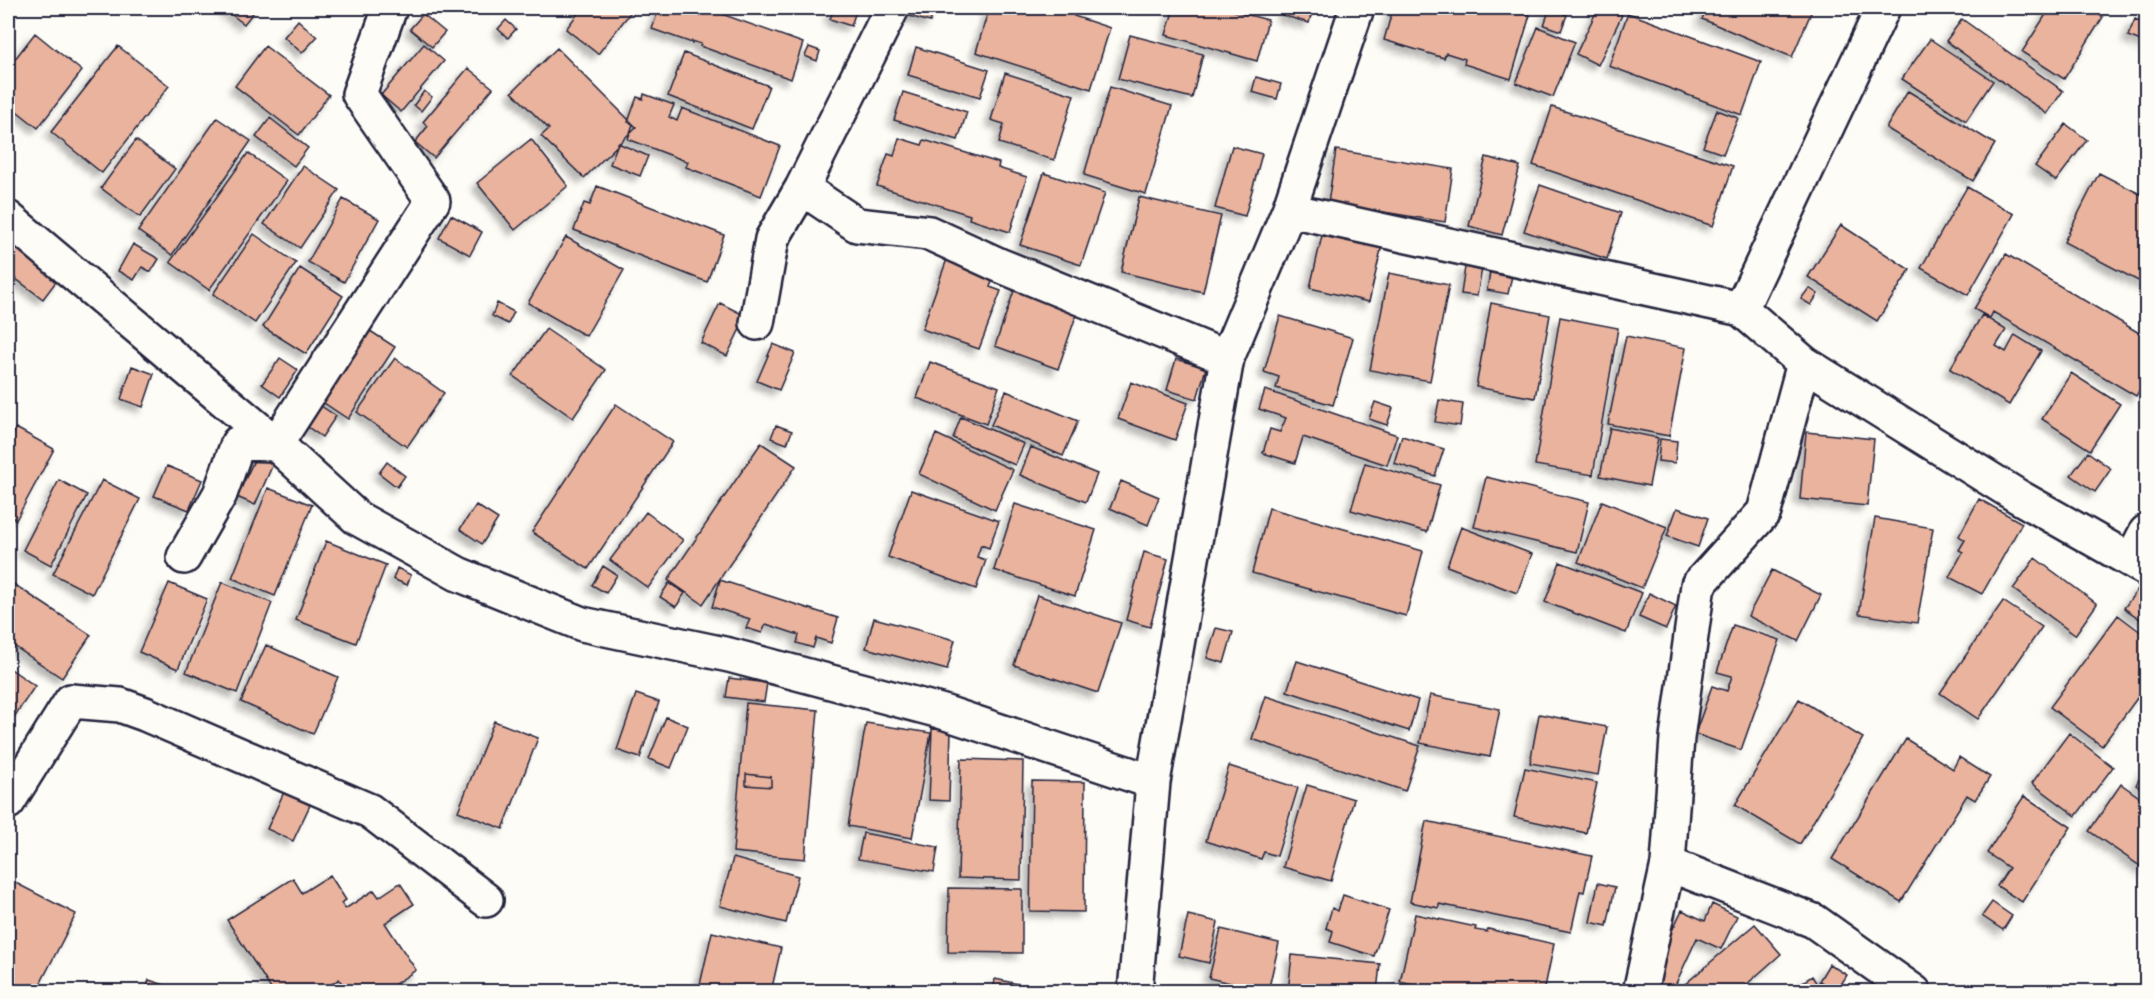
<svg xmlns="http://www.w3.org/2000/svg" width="2154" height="999" font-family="'Indie Flower',sans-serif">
	<defs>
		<filter id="shadow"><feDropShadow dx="-5.5" dy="5.5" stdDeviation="3" flood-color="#0004"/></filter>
	</defs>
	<rect width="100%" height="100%" fill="#fdfcf7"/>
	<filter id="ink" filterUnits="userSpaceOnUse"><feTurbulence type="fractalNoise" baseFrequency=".0167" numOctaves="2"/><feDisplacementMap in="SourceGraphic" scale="12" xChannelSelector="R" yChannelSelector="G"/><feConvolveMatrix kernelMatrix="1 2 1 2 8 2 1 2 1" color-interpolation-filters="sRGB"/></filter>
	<g filter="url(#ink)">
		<path fill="#e9b39d" stroke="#22223b" stroke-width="1.5" fill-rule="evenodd" filter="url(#shadow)" d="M223,8h34l-13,16z
			M582,8h52l-36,46 -32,-25z
			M659,8h46l98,35 -12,36 -91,-33 1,-2 -9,-3v2l-40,-14z
			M834,8h23l-6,18 -21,-7z
			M904,8h31l-5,14 -28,-8z
			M989,8h87l-2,8 36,12 -19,61 -115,-37z
			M1174,8h49l45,12 -11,41 -91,-26z
			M1284,8h29l-4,15 -27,-8z
			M1393,8h110l27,7 -19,64 -47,-15 1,-5 -19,-6 -2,5 -60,-18z
			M1550,8l17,7 -6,16 -17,-6z
			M1598,8h10l14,7 -24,50 -22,-11z
			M1707,8h106l-21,49 -90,-38z
			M2050,8h38l15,9 -39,62 -42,-27z
			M1628,13l133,49 -19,53 -133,-49z
			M423,14l22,18 -13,15 -22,-18z
			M1962,19l101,72 -16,23 -101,-73z
			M2135,19l11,5v19l-18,-7z
			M298,20l19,17 -15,16 -18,-16z
			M506,20l10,9 -8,9 -10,-9z
			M1538,27l37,15 -22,55 -37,-14z
			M35,33l47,38 -44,57 -30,-24v-36z
			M1130,35l73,19 -11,44 -74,-19z
			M1930,39l63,42 -27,40 -64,-42z
			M424,44l20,17 -43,51 -20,-17z
			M118,46l51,40 -67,87 -51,-41z
			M265,46l64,49 -30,40 -64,-49z
			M809,47l11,4 -3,10 -12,-5z
			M916,47l73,23 -9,27 -72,-22z
			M557,48l79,79 -52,51 -43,-42 8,-7 -37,-37z
			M684,53l85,33 -17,43 -84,-33z
			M468,68l25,20 -59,70 -19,-16 13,-16 -5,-4z
			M1005,73l69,22 -20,65 -55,-17 5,-19 -13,-4z
			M1256,77l25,7 -4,15 -25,-7z
			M1110,87l62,19 -26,88 -62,-19z
			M424,91l8,6 -11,14 -7,-6z
			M1908,91l87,53 -22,37 -87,-53z
			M903,92l64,20 -9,28 -64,-20z
			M644,94l30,11 -5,12 8,4 5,-13 98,38 -19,50 -75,-29 2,-5 -60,-23 5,-15 -5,-2 9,-25 6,2z
			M1552,107l181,59 -20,60 -180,-61z
			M1717,110l21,8 -15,36 -20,-7z
			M217,118l34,23 -79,114 -34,-24z
			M270,118l38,30 -14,18 -38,-29z
			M2066,124l21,16 -31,41 -21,-15z
			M899,138l23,7 2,-5 75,23 -1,5 29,9 -17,55 -41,-13 1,-4 -93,-29 11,-32 6,2z
			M531,139l37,47 -53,44 -38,-47z
			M136,140l39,29 -35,48 -39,-29z
			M618,143l30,13 -8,20 -30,-12z
			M1232,146l30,8 -17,62 -30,-8z
			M1336,150l117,19 -8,53 -117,-19z
			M248,153l39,28 -78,109 -39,-28z
			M1486,157l34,9 -18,69 -33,-9z
			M303,166l36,24 -39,58 -36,-24z
			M1044,173l61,20 -24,72 -61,-20z
			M2099,173l47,24v88l-82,-43z
			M1540,185l81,28 -14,46 -83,-28z
			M597,186l127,49 -17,47 -133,-52 10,-27 6,2z
			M1967,187l47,27 -46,81 -47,-27z
			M1139,197l82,19 -18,76 -82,-20z
			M343,199l36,20 -35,63 -36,-20z
			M451,215l31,17 -12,23 -31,-17z
			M1841,225l69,45 -33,51 -69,-44z
			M1323,231l59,14 -13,57 -59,-14z
			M254,234l42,29 -41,60 -42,-29z
			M566,237l58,33 -38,66 -58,-33z
			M8,238l53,37 -18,24 -35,-26z
			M133,244l26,15 -8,13 -9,-5 -8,13 -16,-9z
			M2006,254l140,83v41l-10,18 -143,-84 -3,6 -16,-9z
			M947,259l47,17 -4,11 11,4 -22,58 -57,-20z
			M1491,266l22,5 -5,23 -21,-4z
			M1465,267l17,2 -5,27 -16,-2z
			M300,268l43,28 -37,58 -43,-27z
			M1389,273l60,12 -19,96 -60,-11z
			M1018,279l63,22 -23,68 -63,-23z
			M1809,288l9,6 -7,11 -10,-6z
			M497,303l17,9 -6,12 -16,-8z
			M720,303l26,13 -19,40 -26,-13z
			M1491,303l59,12 -15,83 -59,-11z
			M1982,315l24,15 -10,16 10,6 9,-17 26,16 -32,54 -59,-36z
			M1280,316l73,22 -20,67 -57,-17 3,-11 -15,-5z
			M1560,317l58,11 -25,147 -58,-10z
			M364,327l31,20 -47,72 -30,-20z
			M546,329l60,41 -33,48 -60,-42z
			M1626,336l60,12 -17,88 -61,-12z
			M773,344l22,9 -16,37 -22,-9z
			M280,358l18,12 -18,27 -18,-13z
			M395,358l49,35 -37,54 -50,-35z
			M1176,359l30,9 -9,31 -30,-9z
			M930,362l69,25 -13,37 -69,-26z
			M132,366l22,8 -11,33 -22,-8z
			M2071,373l49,31 -30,46 -48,-31z
			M1131,382l57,21 -13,37 -57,-21z
			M1265,390l132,45 -10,30 -84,-28 -8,26 -32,-10 7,-24 10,3 6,-14 -27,-9z
			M1006,391l72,30 -15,35 -72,-31z
			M1439,400l24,4 -3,22 -25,-4z
			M1375,402l18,6 -6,17 -18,-6z
			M318,404l18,12 -14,21 -17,-12z
			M616,404l57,38 -85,127 -56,-37z
			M961,417l63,27 -9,21 -62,-27z
			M776,425l16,6 -5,13 -16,-6z
			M16,428l38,21 -38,71 -8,-5v-71z
			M1610,428l48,10 -9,48 -49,-10z
			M1806,432l68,7 -7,67 -67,-7z
			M936,434l77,36 -18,40 -76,-36z
			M1402,436l42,13 -9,27 -41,-13z
			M1660,439l17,2 -2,22 -17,-2z
			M761,443l35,23 -93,138 -35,-24z
			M1031,447l66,27 -11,28 -66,-27z
			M2088,452l23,17 -16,23 -24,-17z
			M256,456l17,8 -18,41 -18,-8z
			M387,462l18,14 -8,11 -18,-14z
			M1365,463l75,22 -13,47 -76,-22z
			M167,466l35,14 -13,30 -35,-14z
			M1486,477l103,25 -12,50 -103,-25z
			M59,480l28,15 -36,70 -28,-15z
			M102,480l38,19 -48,95 -39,-20z
			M1121,481l38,16 -11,28 -38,-17z
			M268,488l44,17 -37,91 -43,-18z
			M911,490l88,31 -10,27 -8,-3 -4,12 9,3 -10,29 -88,-32z
			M1979,499l43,24 -40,71 -33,-17 14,-25 -4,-2 6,-10 -6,-4z
			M1602,501l65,26 -25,61 -64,-26z
			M1015,504l81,26 -21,66 -81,-26z
			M476,505l22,14 -16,25 -22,-15z
			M1269,508l154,43 -17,65 -154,-43z
			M1677,508l31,10 -10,29 -31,-11z
			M646,512l37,28 -35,48 -38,-28z
			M1875,518l58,10 -16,95 -58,-9z
			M1461,527l71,27 -15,39 -70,-27z
			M326,541l60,24 -30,78 -60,-23z
			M1144,552l24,7 -18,68 -24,-7z
			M2035,558l62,46 -22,31 -62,-46z
			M1560,562l82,31 -16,40 -81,-31z
			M603,566l14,9 -11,18 -14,-8z
			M397,568l14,7 -4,10 -14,-6z
			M1772,570l49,25 -23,46 -50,-25z
			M720,580l118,38 -7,25 -15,-5 -3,10 -16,-5 2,-8 -33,-11 -4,9 -16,-5 4,-9 -38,-12z
			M9,581l82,54 -29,43 -54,-36z
			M222,582l50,21 -35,90 -51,-21z
			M169,583l38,16 -29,70 -39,-17z
			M669,583l16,10 -9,14 -16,-10z
			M2140,586l6,5v32l-22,-15z
			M1649,593l27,13 -10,23 -27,-12z
			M1037,595l84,28 -23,70 -84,-28z
			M2003,601l39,26 -64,92 -38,-26z
			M2118,615l28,21v50l-44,60 -52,-39z
			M874,618l81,22 -8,30 -81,-22z
			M1733,625l47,15 -39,110 -46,-16 17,-48 15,5 5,-15 -15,-4z
			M1216,628l17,4 -9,31 -17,-5z
			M266,645l72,32 -25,57 -72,-32z
			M1297,661l121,39 -9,31 -122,-40z
			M8,667l27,19 -25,37 -2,-2z
			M729,678l38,5 -3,19 -38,-5z
			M636,694l23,8 -19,56 -23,-8z
			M1430,695l70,14 -10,48 -70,-14z
			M1266,696l154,50 -15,45 -153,-52z
			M1799,699l64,39 -63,106 -65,-39z
			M746,703l72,7 -13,149 -72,-7zM746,774l25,3v10l-25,-2z
			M1539,714l68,13 -9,48 -68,-12z
			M666,717l22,9 -17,42 -22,-9z
			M494,721l44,17 -35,91 -45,-18z
			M866,723l65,10 -19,105 -64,-12z
			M932,729l19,1 -2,71 -20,-1z
			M2069,733l44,34 -37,49 -44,-33z
			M1906,739l47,30 6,-12 31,20 -15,23 -8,-5 -66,107 -69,-43z
			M961,759l62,2 -2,119 -63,-2z
			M1229,766l69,22 -21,68 -13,-4 -3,7 -55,-18z
			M2146,767v25l-10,-7z
			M1525,768l72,15 -11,50 -72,-16z
			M746,774l25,3v10l-25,-2z
			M1032,781l53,1 -1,130 -54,-1z
			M2121,784l25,18v68l-57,-39z
			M1307,785l47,14 -23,82 -48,-14z
			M284,792l26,13 -17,36 -26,-12z
			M2024,796l47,31 -49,75 -25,-16 12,-18 -22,-15z
			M1426,821l166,35 -8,36 -4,-1 -9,41 -132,-28v4l-29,-6z
			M863,833l75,14 -4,25 -76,-13z
			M733,858l65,18 -12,47 -66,-17z
			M330,875l16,25 -5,3 4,6 29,-19 5,7 21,-14 14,21 -29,19 31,47 -33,22h-36l-8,-13 -19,13h-47l-46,-72 66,-42 9,15z
			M8,879l68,35 -40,78h-28z
			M1598,883l17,4 -8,39 -17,-4z
			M949,888l73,1v64l-74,-1z
			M1343,895l46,15 -15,46 -44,-14 3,-11 -7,-3 6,-20 6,3z
			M1992,902l20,14 -9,14 -21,-14z
			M1712,904l25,12 -16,33 -24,-11 -25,54h-12l-14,-7 36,-75 23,11z
			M1415,914l61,13 -1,3 12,2 1,-3 66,15 -10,48h-101l-43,-10z
			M1188,915l30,7 -9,41 -30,-7z
			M1755,924l26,30 -43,38h-62z
			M1221,929l58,14 -11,49 -59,-14z
			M712,932l69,16 -10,44h-59l-13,-3z
			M1292,955l88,9 -3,28h-89z
			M1829,964l18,11 -10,16 -18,-10z
			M1812,976l10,16h-35z
			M995,979l60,13h-62z
			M149,980l37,12h-41z"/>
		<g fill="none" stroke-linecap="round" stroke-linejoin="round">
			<defs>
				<path id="street" d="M802,188l90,-180
					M1289,210l452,99 63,54 215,134 127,72
					M8,218l268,226 81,74 101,56 124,50 147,31 211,56 213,71
					M1741,309l142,-301
					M757,323l15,-84 30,-51 55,37 72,8 70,32 228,93
					M184,557l36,-63 18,-51 38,1 157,-243 -74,-107 31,-86
					M2132,559l14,-27
					M8,802l63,-101 49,4 25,9 225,97 116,89
					M1668,864l146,57 100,71
					M1135,992l18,-210 74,-424 62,-148 68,-202
					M1640,992l28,-128 9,-126 21,-153 66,-73 40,-149"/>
			</defs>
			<use href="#street" stroke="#22223b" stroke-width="38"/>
			<use href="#street" stroke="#fdfcf7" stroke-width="33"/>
		</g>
	</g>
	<rect width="2154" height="999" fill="none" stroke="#fdfcf7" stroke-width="30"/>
	<rect x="15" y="15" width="2124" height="969" fill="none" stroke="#22223b" stroke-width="2" filter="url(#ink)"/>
</svg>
